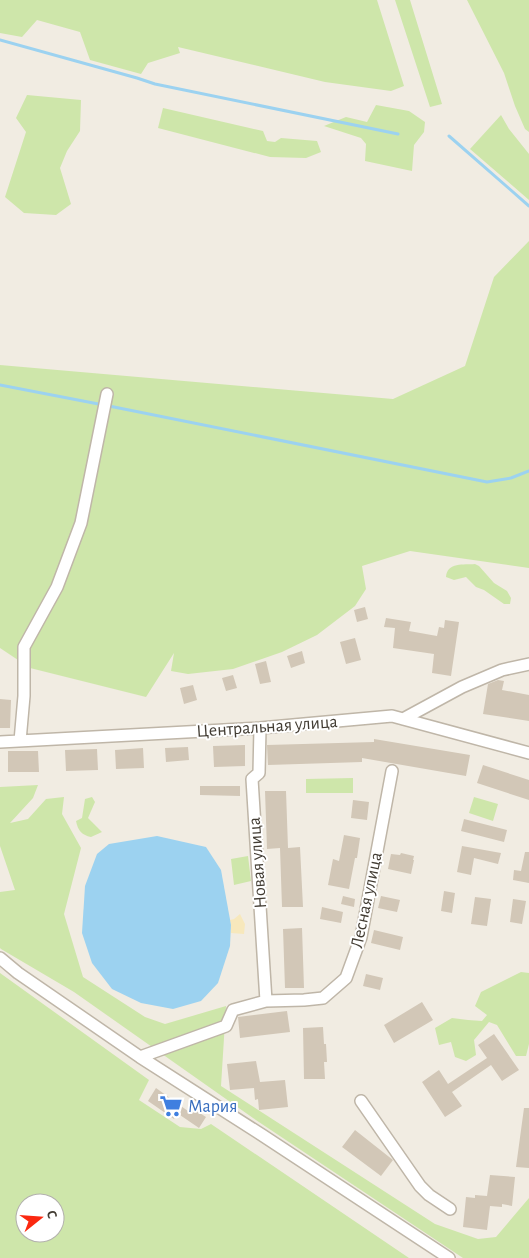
<svg xmlns="http://www.w3.org/2000/svg" width="529" height="1258" font-family="'Alegreya Sans',sans-serif">
	<rect width="100%" height="100%" fill="#f1ece2"/>
	<path fill="#cee6aa" fill-rule="evenodd" d="M0,0h377l27,86 -13,5 -66,-9 -147,-35 2,6 -32,10 -7,11 -51,-14 -10,-28 -43,-12 -15,17 -22,-4z
		M395,0h15l32,104 -12,3z
		M467,0h62v132l-4,-3 -10,-23 -11,-33z
		M27,95l54,5 -1,31 -13,20 -7,17 11,36 -15,11 -32,-2 -19,-16 21,-65 -10,-14z
		M376,105l33,6 16,11 -1,10 -10,13 -2,26 -47,-10 1,-17 -5,-6 -37,-12 22,-9 21,5z
		M163,108l100,23 4,10 8,1 6,-4 36,3 4,11 -15,6 -36,-1 -112,-29z
		M501,115l8,14 20,25v46l-59,-51z
		M529,241v327l-119,-17 -48,15 4,23 -11,17 -38,29 -35,17 -49,17 -45,5 -17,-3 3,-18 -28,44 -116,-29 -30,-20v-283l393,34 72,-33 29,-89z
		M475,564l4,2 15,17 13,8 4,7 -1,6h-6l-20,-14 -8,-3 -10,-10 -12,3 -8,-3c1,-15 18,-12 29,-13z
		M353,778v15h-47v-14z
		M38,785l-5,13 -23,25 18,-4 18,-20 18,-2 -2,17 19,34 -17,66 19,63 62,40 20,7 61,-18 -5,80 214,138 43,15 18,-2 33,-39v60h-66l-210,-140 -179,-126 -73,-43 -1,-1v-56l15,-2 -15,-44v-59z
		M92,797l3,5 -7,16 14,14 -11,5c-9,-2 -13,-6 -15,-16l6,-3 3,-19z
		M474,797l24,7 -5,17 -24,-8z
		M248,856l3,25 -17,4 -3,-26z
		M521,972l8,1v71l-3,12h-10l-19,-31 -8,-3 -15,18 2,15 -10,6 -11,-4 -4,-15 -12,3 -4,-17 17,-10 16,2 14,1 5,-6 -12,-9 6,-14z
		M0,973l149,107 -10,20 41,27 21,2 10,-5 198,134h-409zM25,1203h30v30h-30z"/>
	<path fill="#f7e8bc" d="M240,914l5,10 -1,10 -13,-1v-8l-1,-5 4,-1z"/>
	<path fill="#9cd2f0" d="M157,836l49,11 15,23 10,55 -1,21 -12,37 -17,18 -28,8 -32,-6 -29,-14 -20,-26 -10,-30 3,-47 12,-32 12,-10z"/>
	<g fill="none" stroke-linecap="round" stroke-linejoin="round">
		<path stroke="#9cd2f0" stroke-width="3" d="M0,40l137,38 18,6 243,50
			M449,136l80,70
			M0,385l114,22 373,75 24,-4 18,-7"/>
	</g>
	<path fill="#d2c7b7" d="M365,607l3,12 -11,3 -3,-12z
		M386,618l25,4 -2,9 28,5 2,-9 5,1 1,-8 14,2 -8,54 -19,-3 2,-19 -41,-6 2,-20 -11,-1z
		M355,638l6,22 -15,4 -6,-22z
		M302,651l3,12 -14,5 -4,-12z
		M266,661l5,21 -11,2 -5,-20z
		M233,675l4,13 -11,3 -4,-13z
		M498,680l6,1 -2,9 27,5v26l-46,-7 5,-30z
		M193,685l4,15 -13,4 -4,-16z
		M0,699l11,1 -1,28h-10z
		M374,739l96,16 -4,21 -104,-18v4l-94,3 -1,-20 107,-3z
		M245,745v21l-31,1 -1,-21z
		M188,747l1,13 -23,2 -1,-14z
		M143,748l1,20 -28,1 -1,-19z
		M97,749l1,21 -32,1 -1,-21z
		M8,751h30l1,21h-31z
		M483,765l46,15v20l-52,-17z
		M200,786h40v10l-40,-1z
		M265,791h21l2,57 12,-1 3,60h-21l-2,-59 -13,1z
		M353,800l16,2 -2,18 -16,-2z
		M464,819l43,11 -3,12 -43,-11z
		M344,835l16,3 -3,20h-2l-6,31 -21,-4 5,-26 6,2z
		M462,846l39,7 -3,11 -24,-6 -3,17 -14,-3z
		M525,852h4v31l-16,-3 1,-10 7,1z
		M401,853l13,3 -1,4h1l-3,14 -23,-5 3,-15 9,1z
		M444,891l11,2 -3,20 -11,-2z
		M343,896l12,3 -1,8 -13,-3z
		M381,896l19,4 -3,12 -19,-4z
		M475,897l16,2 -4,27 -16,-2z
		M513,899l13,2 -4,23 -12,-2z
		M322,907l21,5 -2,11 -21,-4z
		M302,928l2,60h-19l-2,-59z
		M374,930l29,7 -3,13 -29,-7z
		M366,974l17,4 -3,12 -17,-4z
		M422,1002l11,18 -39,23 -10,-18z
		M287,1011l3,21 -50,6 -2,-21z
		M323,1027l1,17h2l1,18h-3l1,17h-21l-1,-51z
		M494,1034l25,36 -17,11 -11,-16 -39,27 10,14 -17,11 -23,-35 17,-12 9,14 39,-26 -9,-13z
		M256,1061l4,21 25,-2 3,27 -29,3 -1,-11 -3,1 -1,-12 -24,2 -3,-26z
		M156,1088l36,26 3,-4 11,7 -7,11 -22,-15 -3,6 -26,-18z
		M524,1108h5v60l-13,-1z
		M355,1130l38,30 -12,16 -39,-29z
		M490,1175l25,2 -3,29 -10,-2v3l-12,-1 -3,24 -24,-3 3,-30 9,1v-3l12,1z"/>
	<g fill="none" stroke-linecap="round" stroke-linejoin="round">
		<defs>
			<path id="minor" d="M403,719l59,-32 40,-17 27,-6
				M260,728l-1,45 -7,6 14,222
				M20,741l4,-45v-49l33,-60 24,-64 26,-129
				M0,742l260,-14 132,-12 137,37
				M0,958l18,15 122,84 122,78 187,123
				M140,1057l86,-31 7,-16 33,-9 38,-1 19,-2 23,-20 15,-41 31,-166
				M361,1101l59,85 9,9 21,14"/>
		</defs>
		<use href="#minor" stroke="#bfb6a8" stroke-width="14"/>
		<use href="#minor" stroke="#fff" stroke-width="11"/>
	</g>
	<defs>
		<symbol id="supermarket-bare" viewBox="-9 -9 18 18"><path d="M-6-5.5h2.5l.6 2H6L4.5 2H-2.5L-4.4-4H-6ZM-1.5 3.2a1.3 1.3 0 1 0 .1 0ZM3 3.2a1.3 1.3 0 1 0 .1 0Z" fill="#3f7fe0" stroke="#fff" stroke-width="2.5" paint-order="stroke"/></symbol>
	</defs>
	<g fill-rule="evenodd">
		<use href="#supermarket-bare" x="155" y="1090" width="32" height="32"/>
	</g>
	<g text-anchor="middle" stroke-width="4" stroke-linejoin="round" paint-order="stroke">
		<g font-size="18" fill="#423c33" stroke="#fff">
			<text transform="translate(267 726) rotate(-4)" y="6">Центральная улица</text>
			<text transform="translate(257 863) rotate(-94)" y="6">Новая улица</text>
			<text transform="translate(366 900) rotate(-78)" y="6">Лесная улица</text>
		</g>
		<g font-size="18" fill="#366cbe" stroke="#fff" text-anchor="start">
			<text x="188" y="1112">Мария</text>
		</g>
	</g>
	<g transform="translate(40 1218) rotate(73)"><circle r="24" fill="#ffffff" stroke="#b3b1ad"/>
	<path d="M0-4L9 19L0 12L-9 19Z" fill="#fb2810"/>
	<text y="-8" font-size="14" font-weight="bold" text-anchor="middle" fill="#423c33">С</text>
	</g>
</svg>
